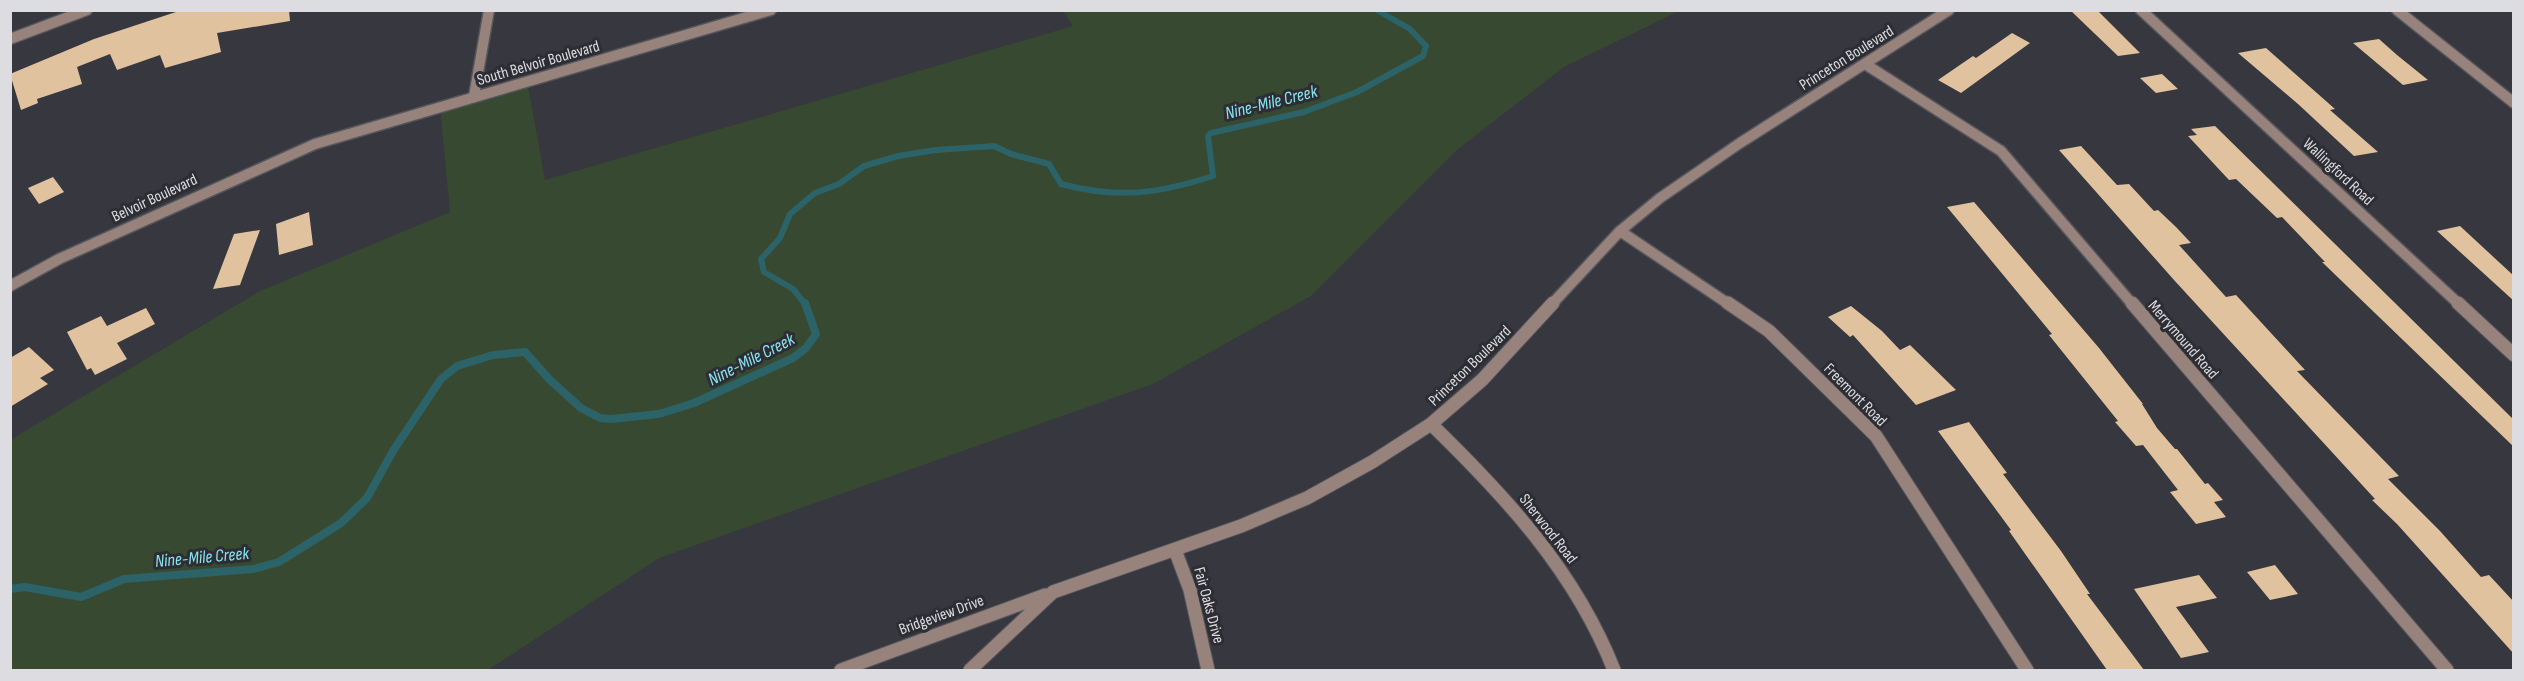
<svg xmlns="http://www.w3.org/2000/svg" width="2524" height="681" font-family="'Sofia Sans Condensed',sans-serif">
	<rect width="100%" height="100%" fill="#37373f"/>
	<path fill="#374931" d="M1063,11h616l-115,56 -106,82 -147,147 -158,88 -494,174 -171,112h-477l-1,-230 250,-149 190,-79 -10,-105 87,-26 18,99 528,-154z"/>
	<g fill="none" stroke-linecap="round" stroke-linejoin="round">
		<path stroke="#2c6369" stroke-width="6" d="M806,305l-13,-16 -29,-17 -3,-13 19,-21 10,-24 25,-21 24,-9 25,-18 34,-10 38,-6 58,-4 17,8 38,10 12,20c57,15 96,10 152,-8l-5,-40 3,-3 93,-21 53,-20 66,-36 3,-10 -16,-17 -33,-19"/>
		<path stroke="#2c6369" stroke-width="8" d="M10,589l15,-2 56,10 43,-18 130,-10 25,-7 62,-39 26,-25 26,-47 48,-72 16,-13 36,-11 32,-3 24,27 32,29 19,10 11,1 48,-5 35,-11 99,-45 13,-10 10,-14 -11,-31"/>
	</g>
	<path fill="#e0c29e" d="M182,10h107l1,11 -73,12 4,19 -56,16 -5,-13 -43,15 -7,-16 -33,13 5,17 -45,15 1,4 -17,7 -11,-36 84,-35z
		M2070,10h27l43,43 -22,3z
		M2012,33l18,10 -69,50 -23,-13 35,-24 3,2z
		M2379,39l18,16 31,25 -25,5 -50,-42z
		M2266,48l69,61 -5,1 48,42 -24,4 -56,-52 -60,-51z
		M2162,74l16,15 -22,4 -16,-15z
		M2215,126l299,294v27l-192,-185h3l-43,-45 -5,1 -41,-39 -7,1 -41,-44 9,-1 -6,-6z
		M2081,146l36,39 12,-1 25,27 4,-1 18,17 15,16 -12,2 47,52 10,-2 69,75 -8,1 102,105 -11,3 52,52 41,46 8,-2 25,27v52l-117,-130 -25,-24 3,-1 -201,-219 -115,-130z
		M53,177l11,15 -25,12 -11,-16z
		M1974,202l125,146 44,56h-1l15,24 18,21h2l28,35 3,-1 15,17 -9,2 12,15 -30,7 -26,-32 8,-2 -35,-45 -7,1 -21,-24 3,-1 -69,-86 3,-1 -105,-127z
		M309,212l4,33 -34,10 -3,-31z
		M2460,226l54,50v25l-77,-70z
		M260,230l-20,55 -27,4 21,-55z
		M1851,306l31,25 18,19 10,-5 46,45 -40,15 -63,-70 -3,2 -22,-20z
		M146,308l9,16 -38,19 10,16 -32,16 -4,-7 -4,2 -20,-38 34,-16 6,10z
		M29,347l25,23 -14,8 8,6 -38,23v-49z
		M1969,422l38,51 -4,1 58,77 29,43h-3l57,76h-37l-98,-139 2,-1 -73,-99z
		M2275,565l23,29 -28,6 -23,-28z
		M2199,575l18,23 -41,9 33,45 -28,6 -47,-69z"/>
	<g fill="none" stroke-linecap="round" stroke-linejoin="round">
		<defs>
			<path id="minor-far1" d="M2141,10l319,295
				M2397,10l117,93
				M10,39l77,-29
				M1865,64l136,87 132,154
				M474,96l15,-86
				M1620,231l110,74
				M1551,305l69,-74 40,-33 80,-55 209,-133"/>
			<path id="minor" d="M1728,303l41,28 107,105 151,234
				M2132,303l315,367
				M2458,303l56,52
				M1431,424c75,73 144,147 183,246
				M1175,550l15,40 18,80
				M841,670l204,-75
				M970,670l83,-78 188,-66 66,-28 65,-36 59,-38 51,-44 71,-77"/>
			<path id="tertiary" d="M10,286l49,-27 256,-115 456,-134"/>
		</defs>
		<use href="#minor-far1" stroke="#55555c" stroke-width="13"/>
		<use href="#minor" stroke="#55555c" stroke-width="15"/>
		<use href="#tertiary" stroke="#55555c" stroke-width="13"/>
		<use href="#minor-far1" stroke="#97837c" stroke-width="10"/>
		<use href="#minor" stroke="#97837c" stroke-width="13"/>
		<use href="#tertiary" stroke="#97837c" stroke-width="10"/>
	</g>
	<g text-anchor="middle" stroke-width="6" stroke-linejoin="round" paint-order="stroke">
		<g font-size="16" fill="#dcdce1" stroke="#2d2d34">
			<text transform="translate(1846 57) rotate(-32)" y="6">Princeton Boulevard</text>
			<text transform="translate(538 62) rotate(-16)" y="6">South Belvoir Boulevard</text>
			<text transform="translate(2339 171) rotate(43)" y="6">Wallingford Road</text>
			<text transform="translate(154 197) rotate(-25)" y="6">Belvoir Boulevard</text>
			<text transform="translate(2184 339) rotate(49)" y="6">Merrymound Road</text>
			<text transform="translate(1469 365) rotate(-44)" y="6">Princeton Boulevard</text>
			<text transform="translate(1856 394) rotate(45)" y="6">Freemont Road</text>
			<text transform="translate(1549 528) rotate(52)" y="6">Sherwood Road</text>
			<text transform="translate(1210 605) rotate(75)" y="6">Fair Oaks Drive</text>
			<text transform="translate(941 614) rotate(-20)" y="6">Bridgeview Drive</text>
		</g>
		<g font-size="18" font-style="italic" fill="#89e4ef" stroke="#2d2d34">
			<text transform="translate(1271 102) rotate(-14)" y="6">Nine-Mile Creek</text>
			<text transform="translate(751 359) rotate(-27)" y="6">Nine-Mile Creek</text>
			<text transform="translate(202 557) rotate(-5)" y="6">Nine-Mile Creek</text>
		</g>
	</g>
	<rect width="2524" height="681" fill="none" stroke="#dcdce1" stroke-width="24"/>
</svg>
